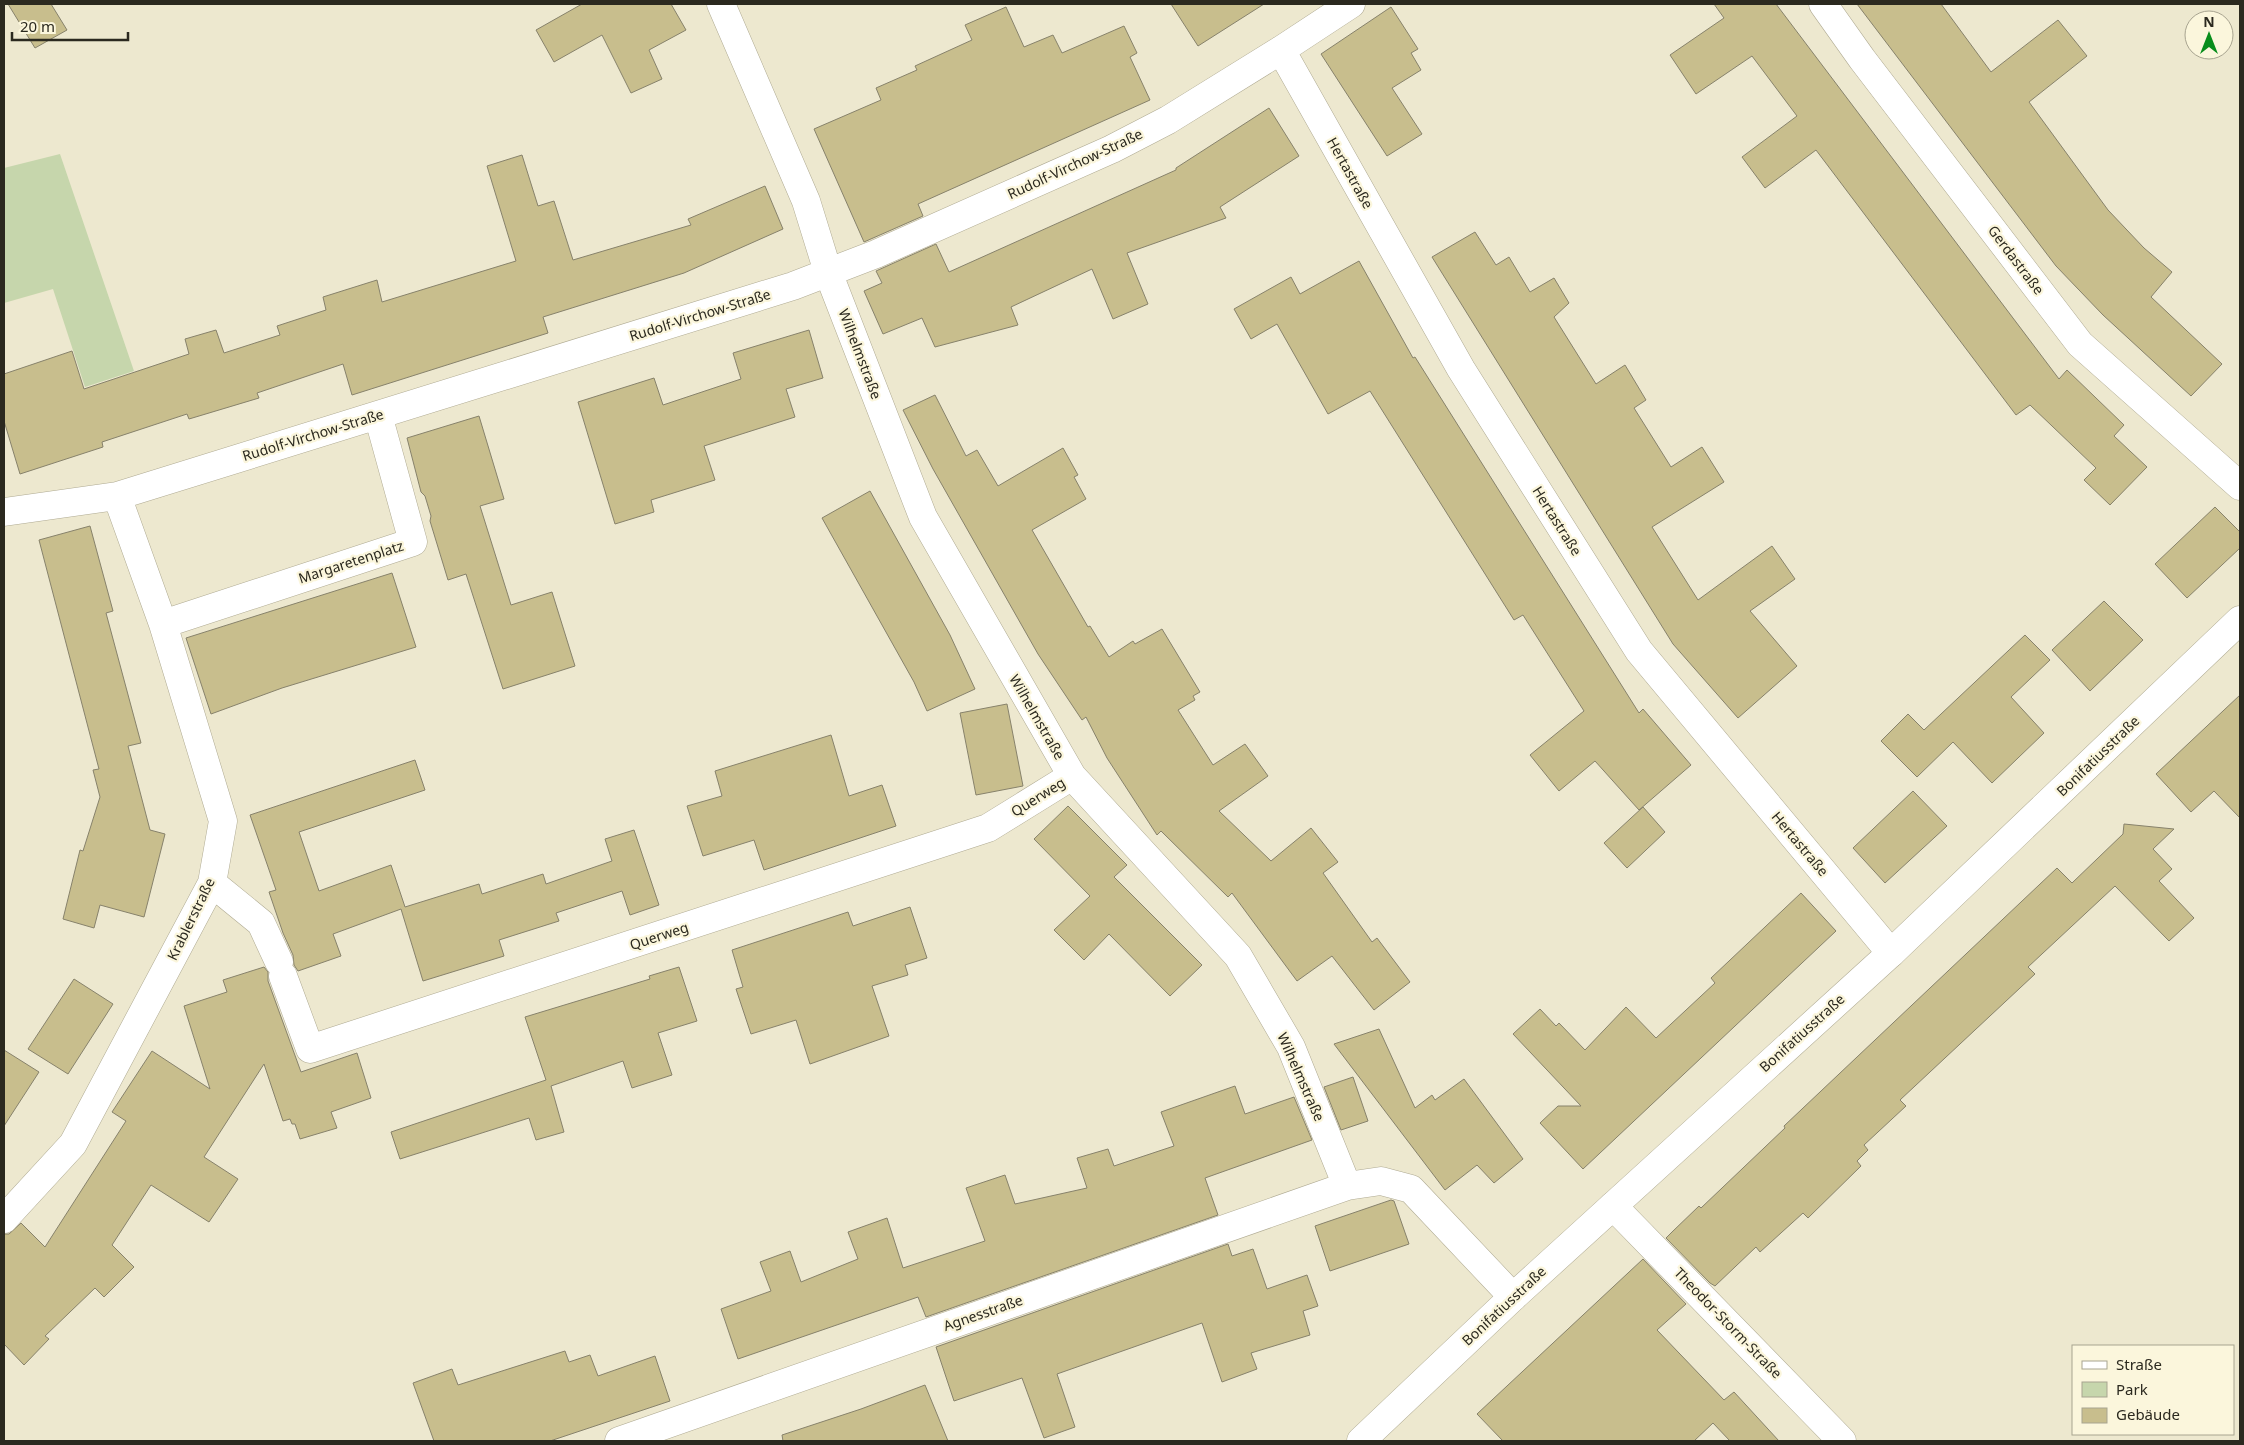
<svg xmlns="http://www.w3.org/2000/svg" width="2244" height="1445" font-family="'Noto Sans',sans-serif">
	<rect width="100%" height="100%" fill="#ede8cf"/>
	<path fill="#c6d6ac" d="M60,154l74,217 -49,16 -32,-98 -49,14v-135z"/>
	<path fill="#c8be8d" stroke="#87826b" d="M8,4h43l16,26 -32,18z
		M582,4h89l15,26 -37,20 13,29 -31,14 -29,-58 -48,27 -18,-32z
		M1171,4h93l-66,42z
		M1714,4h62l283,375 8,-9 57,55 -10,11 33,31 -37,38 -26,-25 12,-12 -66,-63 -14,10 -200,-265 -51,38 -23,-31 55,-41 -45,-60 -56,38 -26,-39 54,-37z
		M1857,4h84l50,68 67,-52 29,36 -58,46 79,108 36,38 28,24 -21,25 71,67 -31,32 -88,-81 -47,-49z
		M1006,7l18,40 29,-12 9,18 62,-27 13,27 -7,4 20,43 -232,104 5,12 -59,26 -50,-113 67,-29 -5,-12 41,-18 -2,-4 57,-26 -7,-15z
		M1391,7l27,42 -7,4 10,17 -29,18 30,46 -35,22 -66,-102z
		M1269,108l30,48 -79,51 6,11 -99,35 21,51 -35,15 -21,-50 -81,38 7,18 -83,22 -13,-29 -39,16 -19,-43 18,-8 -6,-12 60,-27 13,28 227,-102v-2z
		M522,155l16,51 16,-5 19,59 118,-35 -3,-6 77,-33 18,43 -99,44 -141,44 5,16 -196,62 -9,-31 -86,29 2,5 -70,21 -2,-5 -85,28 1,5 -83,27 -16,-53v-47l68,-23 12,38 105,-35 -4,-15 31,-9 8,23 56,-18 -3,-9 49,-16 -3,-13 54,-17 5,22 134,-41 -29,-95z
		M1475,232l21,33 13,-8 21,35 24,-14 15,25 -15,14 42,67 29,-19 21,35 -12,8 37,59 31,-20 22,35 -72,45 46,73 74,-54 23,33 -45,32 47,55 -59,52 -65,-74 -241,-387z
		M1359,261l54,97 2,-1 224,356 4,-4 48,56 -52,45 -44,-49 -36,30 -29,-36 54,-44 -61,-96 -9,5 -144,-229 -42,23 -51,-90 -26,15 -17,-30 57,-32 9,17z
		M809,330l14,48 -37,11 9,28 -91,29 11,34 -64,20 3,12 -39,12 -37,-122 76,-24 9,27 78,-26 -8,-26z
		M935,395l31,61 11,-6 21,36 65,-38 15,27 -4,2 12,22 -54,31 56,97 2,-1 19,31 24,-16 2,3 27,-15 38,63 -7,4 2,4 -17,10 35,55 32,-21 23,32 -49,35 52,50 40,-33 27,34 -15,11 49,69 5,-4 33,44 -36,28 -42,-54 -35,25 -65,-88 -4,4 -67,-66 -4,4 -50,-77 -21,-41 -4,3 -44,-66 -105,-185 -30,-59z
		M479,416l25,83 -24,7 31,99 41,-13 23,74 -72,23 -37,-115 -18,6 -18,-59 1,-5 -6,-20 -4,-4 -14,-54z
		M870,491l80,144 25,54 -48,22 -13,-29 -92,-164z
		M2215,507l25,25v16l-53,50 -32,-34z
		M90,526l23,85 -7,2 35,130 -13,3 22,84 15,4 -21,83 -44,-12 -6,23 -31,-9 17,-69 3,1 17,-54 -7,-27 6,-1 -60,-229z
		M392,573l24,74 -134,41 -71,26 -25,-76z
		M2104,601l39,39 -53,51 -38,-41z
		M2025,635l25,25 -39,37 33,36 -52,50 -39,-41 -36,35 -36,-36 27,-27 16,16z
		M2240,695v123l-26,-27 -23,21 -35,-38z
		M1007,704l16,82 -47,9 -16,-82z
		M831,735l18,61 33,-11 14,41 -132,44 -10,-30 -51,16 -16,-50 35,-10 -7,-25z
		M415,760l10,30 -126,42 20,59 72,-26 14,42 74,-23 3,10 61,-20 3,10 66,-23 -7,-22 29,-9 25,75 -29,10 -8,-24 -66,22 3,8 -60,19 5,16 -81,25 -22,-72 -68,25 8,22 -43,15 -4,-6 -1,-10 -10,-22 -14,-41 7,-2 -26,-75z
		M1913,791l34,35 -62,57 -32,-35z
		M1068,806l59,59 -13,12 88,88 -32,31 -61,-62 -25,26 -30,-30 36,-34 -56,-57z
		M1643,807l22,25 -38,36 -23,-25z
		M2124,824l50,5 -21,20 19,20 -13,12 35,37 -25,23 -54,-55 -87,81 7,7 -135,126 6,6 -42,39 4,5 -11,11 4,5 -53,52 -5,-5 -43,39 -4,-5 -41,39 -5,-3 -44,-45 6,-6 27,-26 2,2 84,-80 -1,-2 273,-258 15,15 51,-49z
		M1801,893l35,38 -253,238 -43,-46 18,-17h23l-68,-72 27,-25 16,17 3,-3 26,27 41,-43 30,31 59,-55 -4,-5z
		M910,907l17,51 -22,7 3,10 -36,11 17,50 -79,28 -14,-44 -45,14 -15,-45 7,-2 -11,-37 116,-38 5,14z
		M264,967l4,5v9l33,91 56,-19 14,45 -40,14 6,16 -37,11 -5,-15h-3l-2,-5 -7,2 -19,-57 -60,93 34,22 -29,43 -58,-37 -39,60 22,22 -30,30 -9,-9 -50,48 4,3 -25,26 -20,-21v-110h5l12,-11 24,24 81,-126 -14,-9 40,-61 58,38 -26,-83 43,-14 -4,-12z
		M679,967l18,54 -39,12 14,42 -40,13 -9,-27 -72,25 13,46 -28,8 -7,-22 -129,41 -9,-27 155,-52 -21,-63 125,-38 -1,-3z
		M74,979l39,25 -45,70 -40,-25z
		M1379,1029l36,79 17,-13 3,5 29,-21 59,80 -29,24 -17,-18 -32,25 -111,-146z
		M4,1050l35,22 -35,54z
		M1353,1077l15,44 -27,9 -17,-43z
		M1235,1086l10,28 49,-17 18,43 -107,38 13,37 -292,102 -8,-20 -180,62 -17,-50 50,-18 -11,-29 30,-11 11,31 57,-23 -10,-27 39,-14 16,50 82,-27 -19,-53 39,-13 10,29 72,-16 -10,-30 31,-9 6,17 60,-20 -13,-34z
		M1391,1200l3,1 15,43 -79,27 -15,-45z
		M1228,1244l4,12 21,-7 14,40 40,-14 11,31 -15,5 7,24 -59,18 6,16 -35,13 -20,-59 -145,51 18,53 -31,11 -22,-60 -68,23 -18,-54z
		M1643,1259l43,45 -29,26 67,70 10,-8 45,49h-49l-17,-18 -19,18h-191l-26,-27z
		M565,1351l4,11 21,-7 8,21 57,-20 15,45 -120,40h-116l-21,-58 39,-14 6,16z
		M925,1385l23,56h-165l-1,-6 79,-26z"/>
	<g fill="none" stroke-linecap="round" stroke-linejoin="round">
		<defs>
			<path id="minor" d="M721,4l85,197 22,71 95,245 149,259 166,180 53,91 56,139 34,-5 30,8 102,108
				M1823,4l39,55 218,285 160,142
				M1281,50l180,319 178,282 252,302
				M4,512l113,-16 676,-210 83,-32 236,-105 56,-29 113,-70 70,-46
				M163,624l250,-82 -35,-127
				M212,883l49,40 18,39
				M283,976l27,73 678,-221 84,-52
				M1613,1206l229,235
				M4,1219l69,-75 139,-261 11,-62 -60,-197 -46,-128
				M619,1441l728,-255"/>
			<path id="tertiary" d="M1361,1441l152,-144 378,-344 349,-333"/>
		</defs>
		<use href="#minor" stroke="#afaa92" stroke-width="29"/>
		<use href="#tertiary" stroke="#afaa92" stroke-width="29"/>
		<use href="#minor" stroke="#fff" stroke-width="28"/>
		<use href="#tertiary" stroke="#fff" stroke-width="28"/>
	</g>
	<g text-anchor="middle" stroke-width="4.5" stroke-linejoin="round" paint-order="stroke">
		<g font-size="14" fill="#2b291f" stroke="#fbf6dc">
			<text transform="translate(1075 164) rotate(-25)" y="5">Rudolf-Virchow-Straße</text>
			<text transform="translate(1350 173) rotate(61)" y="5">Hertastraße</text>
			<text transform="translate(2016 260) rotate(53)" y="5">Gerdastraße</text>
			<text transform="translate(700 315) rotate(-17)" y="5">Rudolf-Virchow-Straße</text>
			<text transform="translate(860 354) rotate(69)" y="5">Wilhelmstraße</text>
			<text transform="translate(313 435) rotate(-17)" y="5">Rudolf-Virchow-Straße</text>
			<text transform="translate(1557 521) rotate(58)" y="5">Hertastraße</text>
			<text transform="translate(351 562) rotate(-18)" y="5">Margaretenplatz</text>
			<text transform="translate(1037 717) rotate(60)" y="5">Wilhelmstraße</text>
			<text transform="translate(2098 756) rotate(-44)" y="5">Bonifatiusstraße</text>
			<text transform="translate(1038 797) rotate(-32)" y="5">Querweg</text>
			<text transform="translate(1800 844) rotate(50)" y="5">Hertastraße</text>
			<text transform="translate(191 919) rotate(-64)" y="5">Krablerstraße</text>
			<text transform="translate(659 936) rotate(-18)" y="5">Querweg</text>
			<text transform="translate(1802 1033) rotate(-42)" y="5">Bonifatiusstraße</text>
			<text transform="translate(1301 1077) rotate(66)" y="5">Wilhelmstraße</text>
			<text transform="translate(1504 1306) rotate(-43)" y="5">Bonifatiusstraße</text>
			<text transform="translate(983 1313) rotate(-19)" y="5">Agnesstraße</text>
			<text transform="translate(1728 1323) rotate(46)" y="5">Theodor-Storm-Straße</text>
		</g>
	</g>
	<rect width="2244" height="1445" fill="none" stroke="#2b291f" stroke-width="10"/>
	<rect x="2072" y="1345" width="162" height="90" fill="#fbf6dc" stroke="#a8a490"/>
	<rect x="2082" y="1361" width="25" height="8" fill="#ffffff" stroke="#a8a490"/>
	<text x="2116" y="1370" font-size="15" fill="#2b291f">Straße</text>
	<rect x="2082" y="1382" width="25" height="15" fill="#c6d6ac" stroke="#a8a490"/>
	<text x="2116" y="1395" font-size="15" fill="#2b291f">Park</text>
	<rect x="2082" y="1408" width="25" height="15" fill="#c8be8d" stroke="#a8a490"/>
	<text x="2116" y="1420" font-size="15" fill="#2b291f">Gebäude</text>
	<g transform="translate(2209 35)"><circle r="24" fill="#fbf6dc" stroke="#a8a490"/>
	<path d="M0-4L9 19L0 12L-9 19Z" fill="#088d1b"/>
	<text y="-8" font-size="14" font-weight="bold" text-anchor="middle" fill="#2b291f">N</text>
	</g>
	<path d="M12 32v8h116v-8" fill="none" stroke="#2b291f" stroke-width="2.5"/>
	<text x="20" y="32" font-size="15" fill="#2b291f" stroke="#fbf6dc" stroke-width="4" paint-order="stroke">20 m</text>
</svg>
